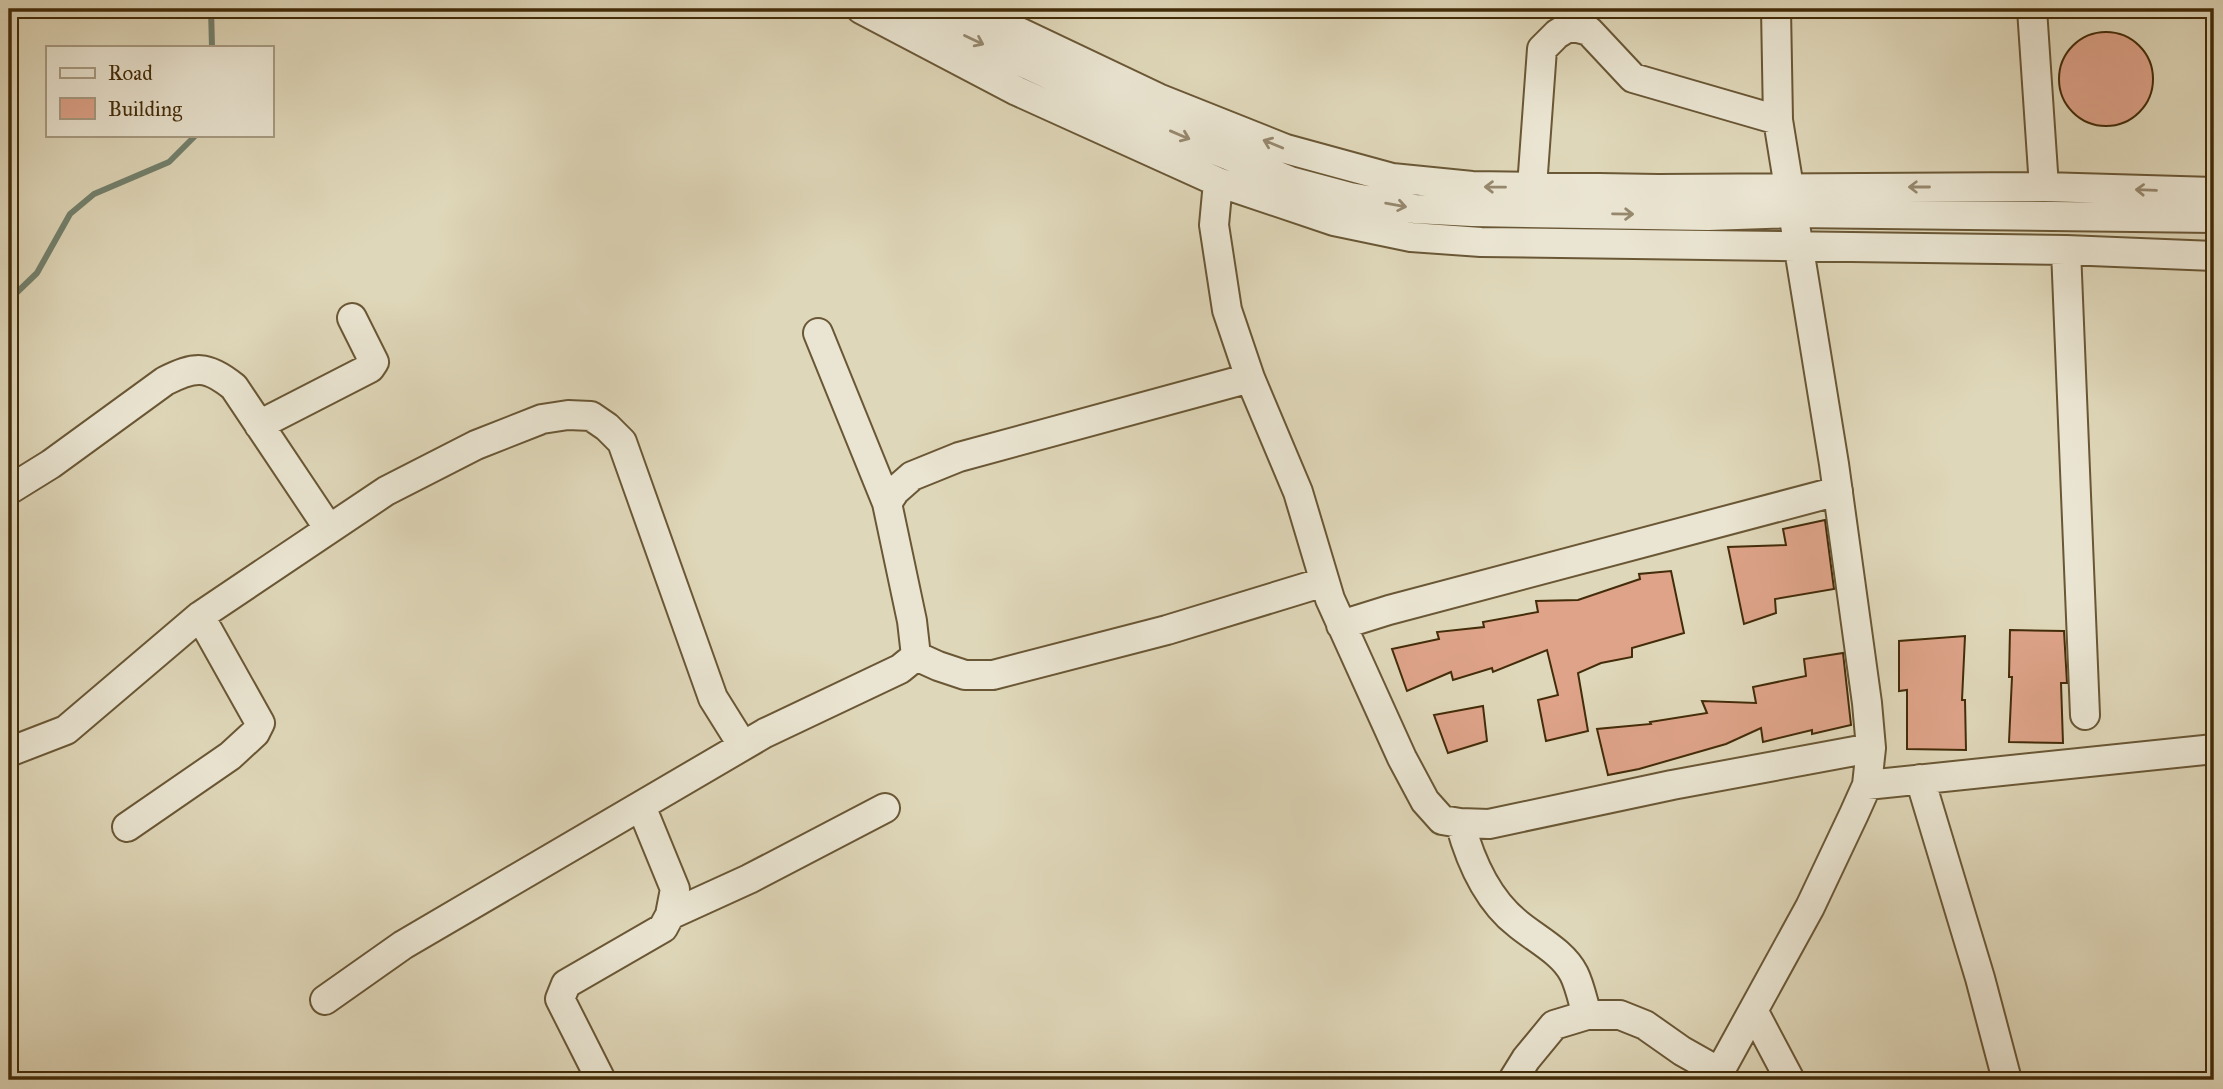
<svg xmlns="http://www.w3.org/2000/svg" width="2223" height="1089" font-family="'IM FELL Great Primer',serif">
	<rect width="100%" height="100%" fill="#dfd7b9"/>
	<filter id="stains"><feTurbulence type="fractalNoise" baseFrequency=".00286" numOctaves="4"/><feColorMatrix values="0 0 0 0 .2 0 0 0 0 .09 0 0 0 0 .02 0 0 0 .5 -.17"/></filter>
	<radialGradient id="worn" r=".72"><stop offset=".6" stop-color="#630" stop-opacity="0"/><stop offset="1" stop-color="#630" stop-opacity=".3"/></radialGradient>
	<g fill="none" stroke-linecap="round" stroke-linejoin="round">
		<path stroke="#73816e" stroke-width="6" d="M211,9l1,38
			M9,300l28,-27 33,-59 24,-20 75,-32 27,-27"/>
	</g>
	<path fill="#dea389" stroke="#432c09" stroke-width="2" d="M2059 79a47 47 0 1 1 94 0a47 47 0 1 1-94 0Z
		M1825,520l9,69 -59,10 1,14 -32,11 -16,-77 58,-2 -3,-16z
		M1671,571l13,62 -52,15v9l-31,6 -23,10 10,58 -42,10 -8,-41 20,-5 -11,-45 -54,22 -1,-4 -39,12 -2,-8 -44,19 -15,-42 47,-10 -2,-7 47,-5 -1,-5 55,-10 -2,-11 42,-1 62,-21 -1,-5z
		M2010,630l54,1 3,52h-6l2,60 -54,-1 3,-65h-3z
		M1965,636l-3,64h3l1,50 -59,-1v-59l-8,1v-50z
		M1843,653l8,72 -39,9v-4l-49,12 -2,-14 -35,16 -87,25 -31,6 -11,-46 54,-5 -1,-2 57,-9 -5,-12 54,2 -3,-16 53,-11 -2,-17z
		M1483,706l4,35 -39,12 -14,-38z"/>
	<g fill="none" stroke-linecap="round" stroke-linejoin="round">
		<defs>
			<path id="minor" d="M861,9l156,82 201,91 116,39 77,16 70,5 585,8 148,6
				M913,9l36,19 223,104 118,49 60,16 65,12 57,3 236,4 85,-3 421,5
				M971,9l187,89 128,51 106,29 80,8 186,3 386,-2 170,5
				M2032,9l12,178
				M1218,182l-4,43 13,85 23,68 48,114 32,107 72,159 23,43 17,19 18,3 29,1 183,-39 199,-37
				M1532,187l10,-138 15,-15 13,-8 19,5 44,47 145,42
				M2066,250l19,465
				M818,333l69,170 25,118 4,35
				M259,425l111,-57 4,-6 -22,-44
				M9,490l42,-26 114,-83c30,-15 42,-16 69,6l95,142
				M887,503l8,-12 17,-15 47,-19 291,-79
				M1341,625l48,-15 449,-119
				M916,656l22,10 27,9h28l174,-45 157,-48
				M9,752l57,-22 134,-114 186,-125 90,-46 66,-26 26,-4 23,1 16,11 15,15 91,256 30,48
				M1920,779l60,199 27,102
				M1867,785l347,-36
				M1460,823c10,37 26,76 58,101 18,15 45,28 56,50 6,12 9,28 13,41
				M127,827l103,-71 25,-23 5,-10 -60,-107
				M670,915l79,-36 136,-71
				M325,1000l78,-55 362,-212 135,-64 16,-13
				M1754,1012l36,68
				M601,1080l-41,-81 6,-15 97,-56 7,-13 5,-26 -34,-83
				M1513,1080l13,-21 28,-34 33,-10h33l25,10 37,26 39,22
				M1715,1080l95,-173 44,-93 13,-29 4,-37 -4,-45 -33,-239 -56,-344 -2,-111"/>
		</defs>
		<use href="#minor" stroke="#6a5735" stroke-width="32"/>
		<use href="#minor" stroke="#eae5d2" stroke-width="28"/>
	</g>
	<defs><path id="oneway-shaft" d="M-6 0H5M1.5-3L5.5 0L1.5 3" fill="none" stroke-width="1.6" stroke-linecap="round" stroke-linejoin="round" transform="scale(1.75)"/></defs>
	<g stroke="#96886e">
		<use href="#oneway-shaft" transform="translate(974 40) rotate(25)"/>
		<use href="#oneway-shaft" transform="translate(1180 135) rotate(23)"/>
		<use href="#oneway-shaft" transform="translate(1273 144) rotate(-158)"/>
		<use href="#oneway-shaft" transform="translate(1495 187) rotate(-179)"/>
		<use href="#oneway-shaft" transform="translate(1919 187) rotate(180)"/>
		<use href="#oneway-shaft" transform="translate(2146 190) rotate(-178)"/>
		<use href="#oneway-shaft" transform="translate(1396 205) rotate(10)"/>
		<use href="#oneway-shaft" transform="translate(1623 214) rotate(1)"/>
	</g>
	<rect width="2223" height="1089" fill="none" stroke="#dfd7b9" stroke-width="35"/>
	<rect x="10" y="10" width="2202" height="1068" fill="none" stroke="#432c09" stroke-width="3.5"/>
	<rect x="18" y="18" width="2188" height="1054" fill="none" stroke="#432c09" stroke-width="2"/>
	<rect x="46" y="46" width="228" height="91" fill="#eae5d2" stroke="#a79b82" stroke-width="2"/>
	<rect x="60" y="68" width="35" height="10" fill="#eae5d2" stroke="#a79b82" stroke-width="2"/>
	<text x="108" y="80" font-size="21" fill="#432c09">Road</text>
	<rect x="60" y="98" width="35" height="21" fill="#dea389" stroke="#a79b82" stroke-width="2"/>
	<text x="108" y="116" font-size="21" fill="#432c09">Building</text>
	<rect width="100%" height="100%" filter="url(#stains)"/>
	<rect width="100%" height="100%" fill="url(#worn)"/>
</svg>
